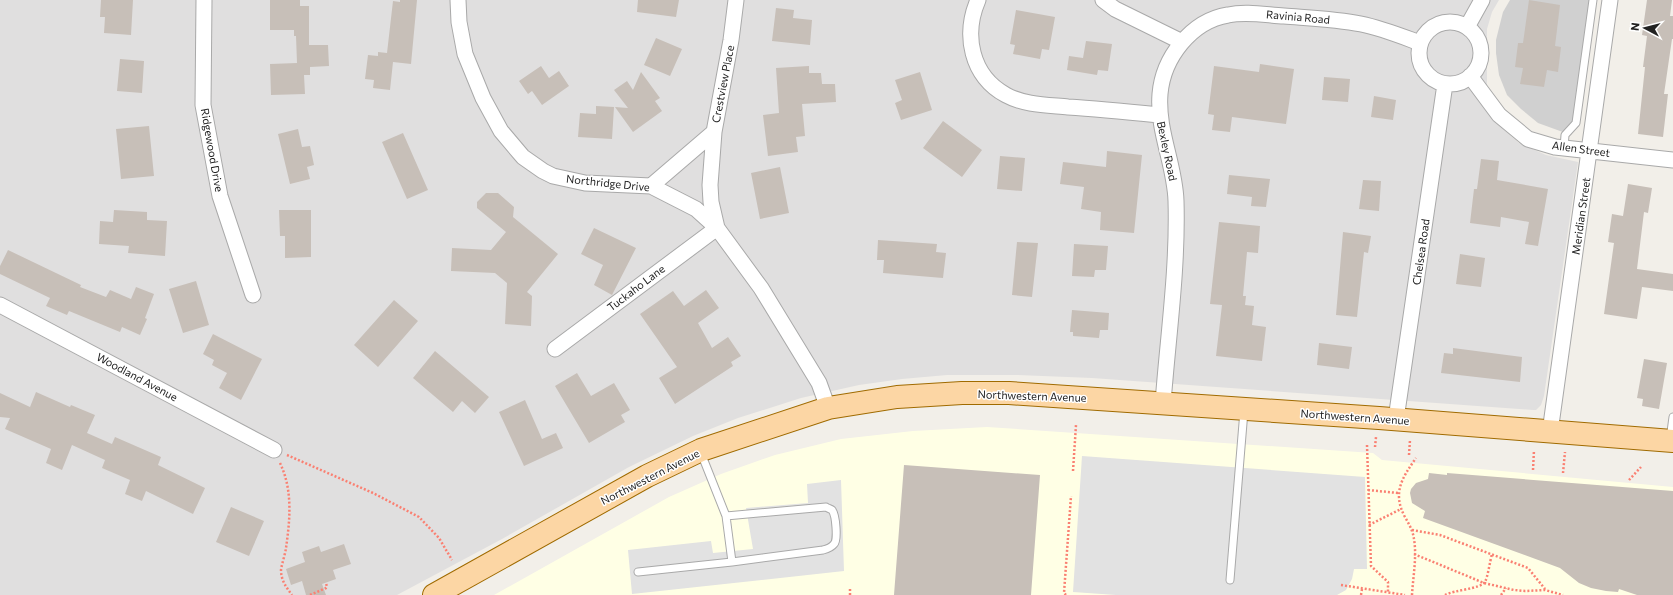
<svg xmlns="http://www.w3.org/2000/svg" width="1673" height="595" font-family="Commissioner,sans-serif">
	<rect width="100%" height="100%" fill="#f2efe9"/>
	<path fill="#e0dfdf" d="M0,0h1499l-7,12 -5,17v79l16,21 16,14 27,12 32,7 -34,234 -3,9 -5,5h-3l-441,-32 -74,-3h-71l-45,4 -43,6 -58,13 -63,20 -45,18 -64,31 -127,72 -105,56h-397z"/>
	<path fill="#ffffe5" d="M987,427l386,26 9,7 291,27v108h-1179l175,-98 52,-23 54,-19 66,-16 72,-8z"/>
	<path fill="#d0d0d0" d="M1510,0h85l-18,124 -6,11 -33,-12 -17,-14 -14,-14 -8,-20 -3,-22v-13l7,-28z"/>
	<path fill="#e2e2e2" d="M1082,456l283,21 2,92h-13l-2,10 -6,11 -9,5h-221l-43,-3z
		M841,480l3,91 -212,23 -4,-44 83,-9 2,12 40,-4 -7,-41 62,-5 -1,-19z"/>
	<path fill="#c7bfb8" d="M101,0h32l-2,35 -27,-2 1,-16h-5z
		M270,0h30v6h9v39h19l1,21 -19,1v8h-6l1,19 -34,1 -1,-31 27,-1 -1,-27h-2v-6h-24z
		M400,0h17l-6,64 -18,-2 -3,28 -17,-2 1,-8 -9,-1 3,-24 10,1v-4l9,1 6,-52 7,1z
		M638,0h41l-3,17 -39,-5z
		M1529,0l31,5 -5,41 6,1 -3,25 -11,-2 -3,17 -24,-3 3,-16 -8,-1 3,-24h5z
		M1647,0h25l-2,16h3v23h-1l-8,55h4l-5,43 -25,-3 7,-67h-2l4,-31 -5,-1z
		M776,8l18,2 -1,8 19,2 -2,25 -38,-4z
		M1016,10l39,7 -6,33 -7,-1 -2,10 -27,-5 2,-9 -5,-1z
		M656,38l26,11 -12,27 -26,-11z
		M1086,41l26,3 -4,27 -10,-1 -1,5 -30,-5 2,-14 14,2z
		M120,59l24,2 -2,32 -25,-2z
		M1260,64l34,5 -8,55 -54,-7 -2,15 -18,-2 2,-15 -6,-1 6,-48 45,6z
		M541,66l8,12 10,-7 10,15 -27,19 -10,-14 -4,3 -9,-13z
		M809,66v7h12l1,11h13l1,18 -34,2 3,32 -9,1 2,15 -30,4 -5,-41 16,-2 -3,-45z
		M641,72l19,26 -5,3 7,10 -29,21 -18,-25 13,1 -14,-18 13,-9 6,9z
		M920,72l12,38 -31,10 -6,-17 7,-3 -7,-20z
		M1324,77l26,2 -2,23 -26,-2z
		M1374,96l22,4 -3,20 -22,-3z
		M596,106l18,1 -2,32 -34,-2 2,-24 16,1z
		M943,121l39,29 -20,27 -39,-29z
		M149,126l5,50 -33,3 -5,-50z
		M298,129l4,18 8,-1 4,19 -7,2 3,12 -20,5 -12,-50z
		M403,133l25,57 -21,9 -25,-57z
		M1107,151l35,4 -8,78 -34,-3 1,-18 -20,-3 3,-22 -24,-3 3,-22 43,5z
		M1000,156l25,2 -3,33 -25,-2z
		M1481,159l18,2 -2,19 51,9 -10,57 -13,-2 4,-22 -28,-5 -1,10 -30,-4 4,-34h3z
		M780,167l9,46 -29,6 -9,-46z
		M1229,175l41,4 -4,28 -15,-1 1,-9 -25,-3z
		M1363,180l18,1 -2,30 -20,-2z
		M1628,184l24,4 -4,25 -4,-1 -7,57 36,5v17l-31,-4 -5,32 -33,-5 10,-71 -6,-1 4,-28 11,2z
		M486,193h12l16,14 -1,10 45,37 -31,38 5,4 -1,30 -26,-2 2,-41 -12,-10 -44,-2 1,-23 39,2 15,-18 -29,-24v-6z
		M114,210l33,2v8l20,1 -2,35 -37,-3 1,-7 -30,-2 1,-23 13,1z
		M279,210h32v47l-26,1v-22h-5z
		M1219,222l41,4 -2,27 -11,-1 -4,44h3l-1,9 9,1 -2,19 14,2 -4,34 -46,-5 6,-51 -12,-1z
		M594,228l42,20 -24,47 -18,-10 9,-20 -22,-11z
		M1343,232l28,4 -3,17 -4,-1 -7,65 -21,-2z
		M878,240l59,4 -1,8 10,1 -3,25 -60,-5 1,-13h-7z
		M1017,242l21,1 -6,54 -20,-2z
		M1074,244l34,2 -2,24h-11l-1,7 -22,-1z
		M8,250l73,35 -1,2 26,10 4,-7 21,9 5,-12 18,7 -9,24 2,1 -7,16 -18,-8 -2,5 -51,-21 -2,4 -21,-9 4,-8 -50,-24v-8z
		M1460,254l25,4 -4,29 -25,-3z
		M196,281l13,44 -26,8 -14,-44z
		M706,290l13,18 -21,15 14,25 16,-11 13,19 -10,6 2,4 -58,38 -16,-26 18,-11 -37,-53 33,-23 11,15z
		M394,300l24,21 -40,46 -24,-22z
		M1072,310l37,3 -1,17h-8l-1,8 -26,-2v-4h-3z
		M213,334l49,25 -21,41 -22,-12 8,-15 -15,-8 2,-5 -11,-6z
		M1319,343l33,4 -3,22 -32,-4z
		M1453,348l69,9 -2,25 -79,-9 3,-20 9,1z
		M435,351l54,46 -14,16 -13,-12 -9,11 -40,-34z
		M1644,359l23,4 -8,46 -17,-3 1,-7 -6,-1z
		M577,373l14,23 23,-13 16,27 -9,5 4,7 -36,21 -34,-57z
		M36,392l34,15 1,-2 24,10 -8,18 25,11 3,-7 46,20 -3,8 47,23 -12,26 -47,-23 -4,10 -17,-7 5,-14 -28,-12 3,-8 -33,-15 -10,25 -16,-7 5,-14 -46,-20 5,-11 -10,-1v-24l30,14z
		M525,400l17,39 14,-6 7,15 -39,18 -25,-54z
		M904,465l136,10 -9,120h-137z
		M1429,473l18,2v-2l226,18v104h-36l-18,-6 -1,3 -12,-1 -15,-3 -12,-5 -19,-15 -137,-50 2,-7 -13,-8 -2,-10 1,-4 5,-6 12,-4z
		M231,507l33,14 -15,35 -33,-14z
		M344,544l7,20 -18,6 3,9 -14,5 4,11h-20l-4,-14 -11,4 -5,-16 19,-7 -3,-10 17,-6 2,6z"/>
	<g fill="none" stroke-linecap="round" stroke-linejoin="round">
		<defs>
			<path id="lane" d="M1564,148l1,-13 11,-12 17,-123
				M1670,439l3,-22
				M701,453l25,63 6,46 91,-12c4,-1 8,-2 11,-6 4,-4 2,-29 -2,-34 -1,-1 -5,-2 -6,-3l-100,9
				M638,572l94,-10
				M1230,580l14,-169"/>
			<path id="street" d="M204,0l-1,105 17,91 33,99
				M458,0l1,22 6,32 18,44 18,33 22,26 20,14 10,5 32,7 66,3 45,23 21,19 44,60 58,95 9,25
				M978,0c-15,35 -7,76 28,95 18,10 42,10 62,12 31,2 61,5 91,8
				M1103,0l12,9 67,33
				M1419 53a31 31 0 1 1 62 0a31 31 0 1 1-62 0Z
				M1467,27l15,-27
				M1470,76l29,39 29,24 27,8 118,13
				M651,186l63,-54 17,-92 5,-40
				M0,305l274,145
				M555,349l162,-121 -6,-26 -1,-17 4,-53
				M1163,403c5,-67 15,-135 13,-202 -1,-36 -19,-70 -16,-107 3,-36 31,-73 68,-79 18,-4 38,0 56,1 25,2 52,3 77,8 20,4 40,12 59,19
				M1396,419l49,-335
				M1550,432l60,-432"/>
			<path id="primary" d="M434,595l213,-119 54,-26 127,-42 69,-11 65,-4h47l370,25 294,23"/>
		</defs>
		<use href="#lane" stroke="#a9a9a9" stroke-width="9"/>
		<use href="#street" stroke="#a9a9a9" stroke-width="17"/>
		<use href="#primary" stroke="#a06b00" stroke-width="24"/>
		<path stroke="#fa8072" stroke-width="2.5" stroke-dasharray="2 2" stroke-linecap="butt" d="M1367,445l4,121 17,16v10
			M1375,447l1,-10
			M287,455l86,38 46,24 20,21 13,22
			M1409,455l1,-15
			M280,463c13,27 10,57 6,85 -1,7 -4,15 -5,22 0,10 5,17 11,25
			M1533,470l1,-20
			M1073,471l3,-46
			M1563,473l2,-21
			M1629,480l12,-13
			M1368,490l30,3
			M1369,525l32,-16
			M1412,530l28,5 88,33 17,21
			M1414,554l70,29 30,7 11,1 20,-1 18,5
			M1341,585l64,10
			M310,595l16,-7 1,-1 -1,-4
			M850,595v-7
			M1066,595l-2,-2 7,-97
			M1361,595l1,-6
			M1412,595c1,-18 5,-38 2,-56 -1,-8 -5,-15 -9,-22 -13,-24 -3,-39 11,-59
			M1445,595c9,-5 35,-6 40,-13 3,-6 5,-21 7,-28
			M1501,595l5,-7"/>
		<use href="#lane" stroke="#fff" stroke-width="7"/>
		<use href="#street" stroke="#fff" stroke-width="15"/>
		<use href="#primary" stroke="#fcd6a4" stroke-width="22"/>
	</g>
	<g text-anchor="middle" stroke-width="3" stroke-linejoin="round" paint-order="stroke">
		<g font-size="11" fill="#222" stroke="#fff">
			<text transform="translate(1298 17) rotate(5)" y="4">Ravinia Road</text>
			<text transform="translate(723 84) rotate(-79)" y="4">Crestview Place</text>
			<text transform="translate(1581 149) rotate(8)" y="4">Allen Street</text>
			<text transform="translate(212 150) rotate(80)" y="4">Ridgewood Drive</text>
			<text transform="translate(1167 151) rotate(78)" y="4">Bexley Road</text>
			<text transform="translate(608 183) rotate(6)" y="4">Northridge Drive</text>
			<text transform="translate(1581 216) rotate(-82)" y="4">Meridian Street</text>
			<text transform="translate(1421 252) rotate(-82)" y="4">Chelsea Road</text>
			<text transform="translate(636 288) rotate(-37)" y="4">Tuckaho Lane</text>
			<text transform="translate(137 377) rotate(28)" y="4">Woodland Avenue</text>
			<text transform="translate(1032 396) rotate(2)" y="4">Northwestern Avenue</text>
			<text transform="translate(1355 417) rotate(4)" y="4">Northwestern Avenue</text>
			<text transform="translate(650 477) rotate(-27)" y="4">Northwestern Avenue</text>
		</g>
	</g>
	<g transform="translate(1645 28) rotate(277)" stroke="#ffffff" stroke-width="3" paint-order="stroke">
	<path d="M0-3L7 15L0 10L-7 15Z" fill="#222222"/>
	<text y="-6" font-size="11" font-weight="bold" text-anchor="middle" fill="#222222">N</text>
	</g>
</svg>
